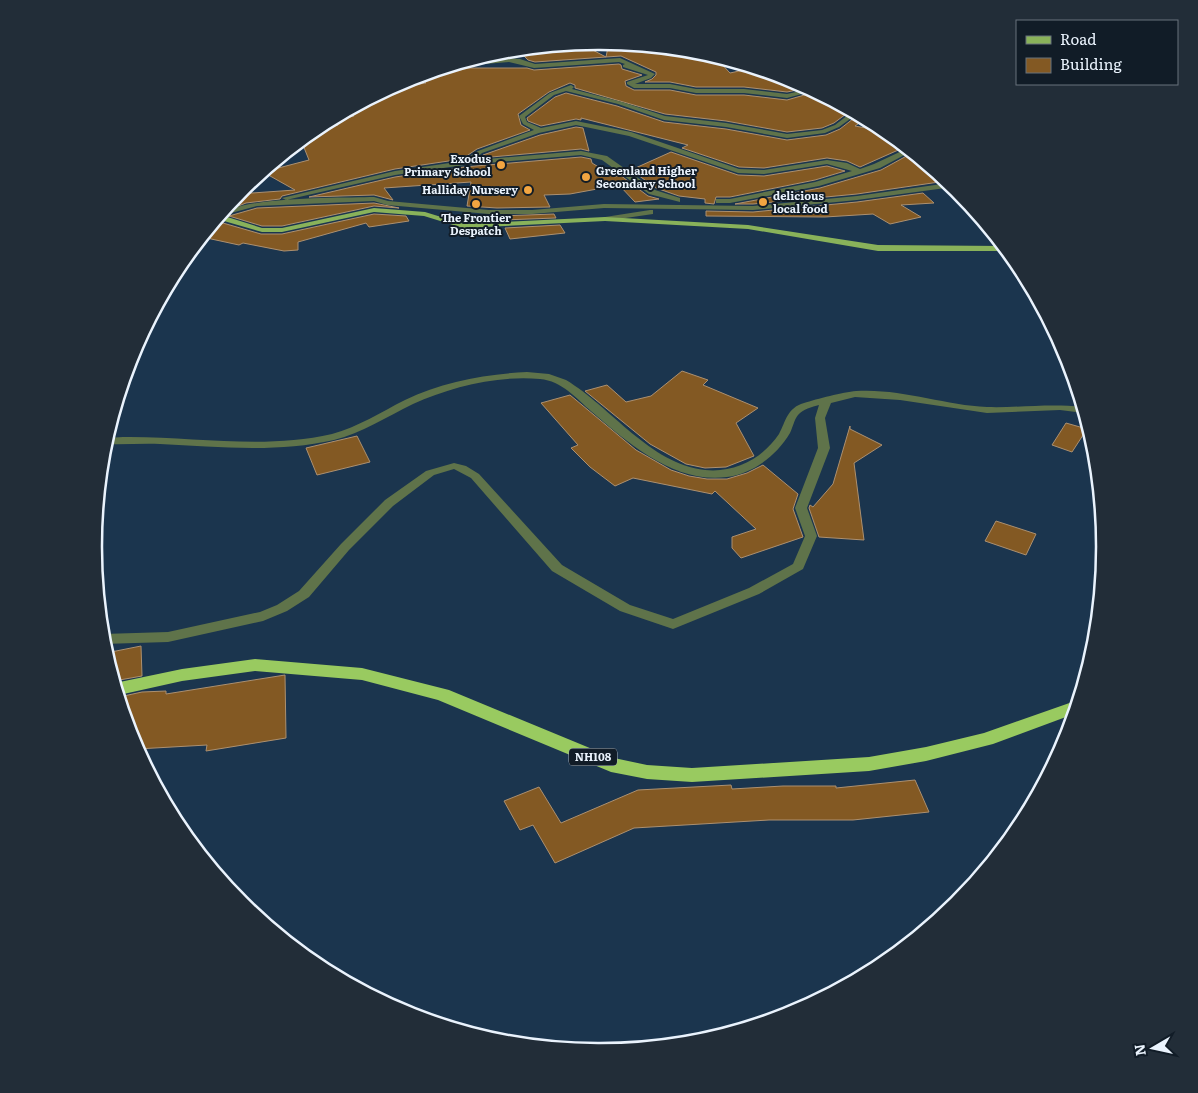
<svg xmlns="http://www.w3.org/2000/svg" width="1198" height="1093" font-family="Literata,serif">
	<rect width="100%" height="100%" fill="#1b354e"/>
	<path fill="#835923" stroke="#ac9070" d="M609,42l89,9 7,2 6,6 5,-1 14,15 23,-5 40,12 14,8 -20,4 -43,-5h-48l-26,-5h-25l7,-3 4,-4v-3l-35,-16 -15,1z
		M581,44l25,13 -71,5 -7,-2 -10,-10z
		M619,64l2,1 1,4 20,6 -17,6 1,5 8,4h36l26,5h48l43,5 28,-8 18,9 -3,3 20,7 -16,12 -12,5 -35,4 -61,-11 -61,-7 -90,-26v-3l-5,-2 -21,9 -31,22 3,11 9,5 -53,19 -15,10 -67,10 -113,27 -2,3 -34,4 -23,9 15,-18 57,-4 -32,-18 46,-12 -8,-20 11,-9 26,-6 -7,-4 23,-5 -8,-4 42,-23 38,-6 -7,-7 17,-6 26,-2h65l7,2z
		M566,93l51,13 47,16 62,7 61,11 39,-5 14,-6 18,-14 7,4 -10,7 32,6 18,15 -45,20 -13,-6 -20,-3 -63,10 -25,-1 -57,-19 6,-3 -107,-27v2l-5,-1 -35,7 -13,-5 -1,-3 28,-21z
		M576,127l7,1 6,23 -8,-2 -101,9 3,-3 57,-20z
		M671,152l67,23 26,1 63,-10 18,5 -30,9 -85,17h-14l-2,7 -9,-1v-4l-26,-3 -23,-8 -25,-18z
		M912,153l34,28 -89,13 -104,10h-18l85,-16 61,-18z
		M581,157l10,2 1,4 23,14 5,-2 28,21 11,3 -24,3 -16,-17 -49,9 -26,1 6,12 -53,1 -30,-2 4,-24 -87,6 9,12 -19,-5 -65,2 86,-20 69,-10z
		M923,193l11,10 -33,2 20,12 -31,7 -17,-10 -48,3 -119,-1v-5l47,1 104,-10z
		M374,203l25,5 -25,-2 -92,20h-20l-33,-10 28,-8z
		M374,214l32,2 3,5 -40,6 -3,-4 -68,19v8l-14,1 -41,-8 -4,2 -37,-8 14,-16 45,13h21z
		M554,214l2,4 -54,2 -2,-4z
		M560,225l5,8 -55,6 -5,-11z
		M682,371l26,9 -5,5 55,23 -22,15 18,33 -28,11 -21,1 -19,-4 -36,-20 -65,-53 22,-6 19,17 25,-6z
		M570,395l66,55 35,20 18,6 18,3h20l20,-6 16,-8 35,29 -5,15 10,28 -62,21 -9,-10v-11l24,-8 -41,-38 -3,3 -79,-16 -18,8 -25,-19 -19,-19 7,-3 -37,-42z
		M1066,423l21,6 -15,23 -20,-7z
		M850,426v3l32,16 -28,18 10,77 -45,-3 -10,-29 1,-3 3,2 20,-23z
		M357,436l13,26 -53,13 -11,-27z
		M996,521l40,13 -10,21 -41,-14z
		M141,646l1,30 -28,5 -8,-28z
		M285,675l1,63 -80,13 1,-6 -70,4 -5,-9 -13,-43 23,-5 24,-1v3z
		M915,780l14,32 -76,8h-84l-135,8 -79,35 -22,-38 -13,5 -16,-29 35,-14 22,36 77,-33 93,-5 1,4 51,-3h53v2z"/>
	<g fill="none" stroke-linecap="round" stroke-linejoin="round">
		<path fill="#5f734a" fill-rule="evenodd" d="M509,58l11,1 15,5 85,-6 35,16 -4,4 -16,6h35l26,5h48l43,5 22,-5 4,2 -26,7 -43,-5h-48l-26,-5h-36l-7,-4v-2l21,-7 -25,-8v-2l2,-1 -6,-2 -85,6 -25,-6 -61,5 12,-4z
			M571,85l3,2 -2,2 50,13 43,14 61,7 61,11 35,-4 13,-5 17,-13 5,2 -18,13 -14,6 -38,5 -61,-11 -62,-7 -46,-16 -52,-13 -12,4 -29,22 2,5 14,6 35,-7 55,11 108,37 25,1 63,-10 20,3 13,6 14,-5 32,-15 4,3 -30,16 -61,18 -89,17h-14v-4h14l85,-17 37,-11 -25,-7 -63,10 -26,-1 -109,-37 -53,-11 -37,8 -57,20 -8,7 107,-9 26,5 48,34 25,8v4l-31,-8 -47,-34 -21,-5 -117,10 -69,10 -109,25 -4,-2 113,-27 68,-10 15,-10 56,-21 -11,-6 -4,-8 31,-23z
			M949,183l4,4 -96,13 -104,10 -149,-2 -72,6h-43l-102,-9 -13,-4 -117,5 -37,10c16,-20 125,-18 154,-19l14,4 101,9h43l72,-6 149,2 104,-10z
			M650,210h3v4l-48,7 -4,-2 4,-2z
			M527,372l22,2 17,6c45,27 84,84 139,90 30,3 57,-11 74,-36 7,-13 8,-26 25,-31 13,-4 39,-11 52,-12 44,-3 88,14 131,16 32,1 63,-4 95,0l2,6 -24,-3 -73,3 -87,-13 -45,-3 -24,6 -6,15 5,30 -23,60 10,28 -14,33 -44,25 -86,35 -53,-18 -68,-40 -81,-93 -17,-9 -20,6 -41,31 -44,44 -40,47 -22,14 -24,10 -95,21 -65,2v-10l65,-2 92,-20 17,-7 22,-14 42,-47 44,-44 41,-29 28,-8 12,3 13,8 83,91 68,40 43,14 76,-31 44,-24 12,-28 -10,-28 23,-60 -3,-30 4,-13c-7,2 -16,4 -21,10 -4,5 -5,12 -8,18 -14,23 -36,40 -63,44 -52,7 -98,-33 -135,-65 -16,-14 -30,-31 -52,-33 -42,-4 -90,8 -127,25 -27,13 -51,29 -79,36 -58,13 -116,7 -174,4 -18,-1 -37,1 -55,0l2,-6 16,-1c69,-1 140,13 209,-3 26,-7 49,-22 73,-34 37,-18 81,-26 122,-28z"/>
		<path fill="#89b25a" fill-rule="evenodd" d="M374,208l51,4 39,12 141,-7 143,8 130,20 125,1 4,5h-129l-130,-22 -143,-8 -142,7 -39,-12 -50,-4 -92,20h-20l-45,-13 4,-4 41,13h20z"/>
		<path fill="#99ca60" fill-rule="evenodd" d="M255,659l107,9 87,22 165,68 33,7 45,3 177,-11 57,-10 58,-14 94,-33 -4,14 -81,30 -67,17 -57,10 -177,11 -45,-3 -36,-7 -173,-72 -76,-20 -107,-9 -73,10 -63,14 -4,-12 67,-14z"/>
	</g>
	<g fill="#f2a541" stroke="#111c27" stroke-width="2">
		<circle cx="501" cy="165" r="5"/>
		<circle cx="586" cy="177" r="5"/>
		<circle cx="528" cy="190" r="5"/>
		<circle cx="763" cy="202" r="5"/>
		<circle cx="476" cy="204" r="5"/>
	</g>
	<g text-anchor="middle" stroke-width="4" stroke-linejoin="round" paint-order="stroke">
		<g font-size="11" font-weight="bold" fill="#eaf3fd" stroke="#111c27" text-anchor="end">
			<text x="491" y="163">Exodus<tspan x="491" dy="13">Primary School</tspan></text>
			<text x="596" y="175" text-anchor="start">Greenland Higher<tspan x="596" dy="13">Secondary School</tspan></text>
			<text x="518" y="194">Halliday Nursery</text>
			<text x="773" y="200" text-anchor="start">delicious<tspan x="773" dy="13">local food</tspan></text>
			<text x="476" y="222" text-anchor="middle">The Frontier<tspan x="476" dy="13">Despatch</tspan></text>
		</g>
		<rect fill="#111c27" stroke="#a9b2bd" stroke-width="1" x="569" y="748.5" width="48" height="17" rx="4"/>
		<g font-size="11" font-weight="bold" fill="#eaf3fd">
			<text x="593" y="761">NH108</text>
		</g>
	</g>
	<path d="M0 0H1198V1093H0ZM598 50H600A496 496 0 0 1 1096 546V547A496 496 0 0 1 600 1043H598A496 496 0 0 1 102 547V546A496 496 0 0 1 598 50Z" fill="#222d38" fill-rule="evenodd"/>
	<path fill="none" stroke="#eaf3fd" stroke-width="2.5" d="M598 50H600A496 496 0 0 1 1096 546V547A496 496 0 0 1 600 1043H598A496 496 0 0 1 102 547V546A496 496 0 0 1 598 50Z"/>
	<rect x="1016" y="20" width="162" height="65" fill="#111c27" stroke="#68727d"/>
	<rect x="1026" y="36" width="25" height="8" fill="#89b25a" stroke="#68727d"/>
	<text x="1060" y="45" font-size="15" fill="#eaf3fd">Road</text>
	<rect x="1026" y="58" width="25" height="15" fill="#835923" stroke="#68727d"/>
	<text x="1060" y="70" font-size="15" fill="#eaf3fd">Building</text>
	<g transform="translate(1153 1048) rotate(261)" stroke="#111c27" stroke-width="4" paint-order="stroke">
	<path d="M0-4L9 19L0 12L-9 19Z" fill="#eaf3fd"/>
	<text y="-8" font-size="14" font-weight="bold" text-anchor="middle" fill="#eaf3fd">N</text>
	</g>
</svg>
